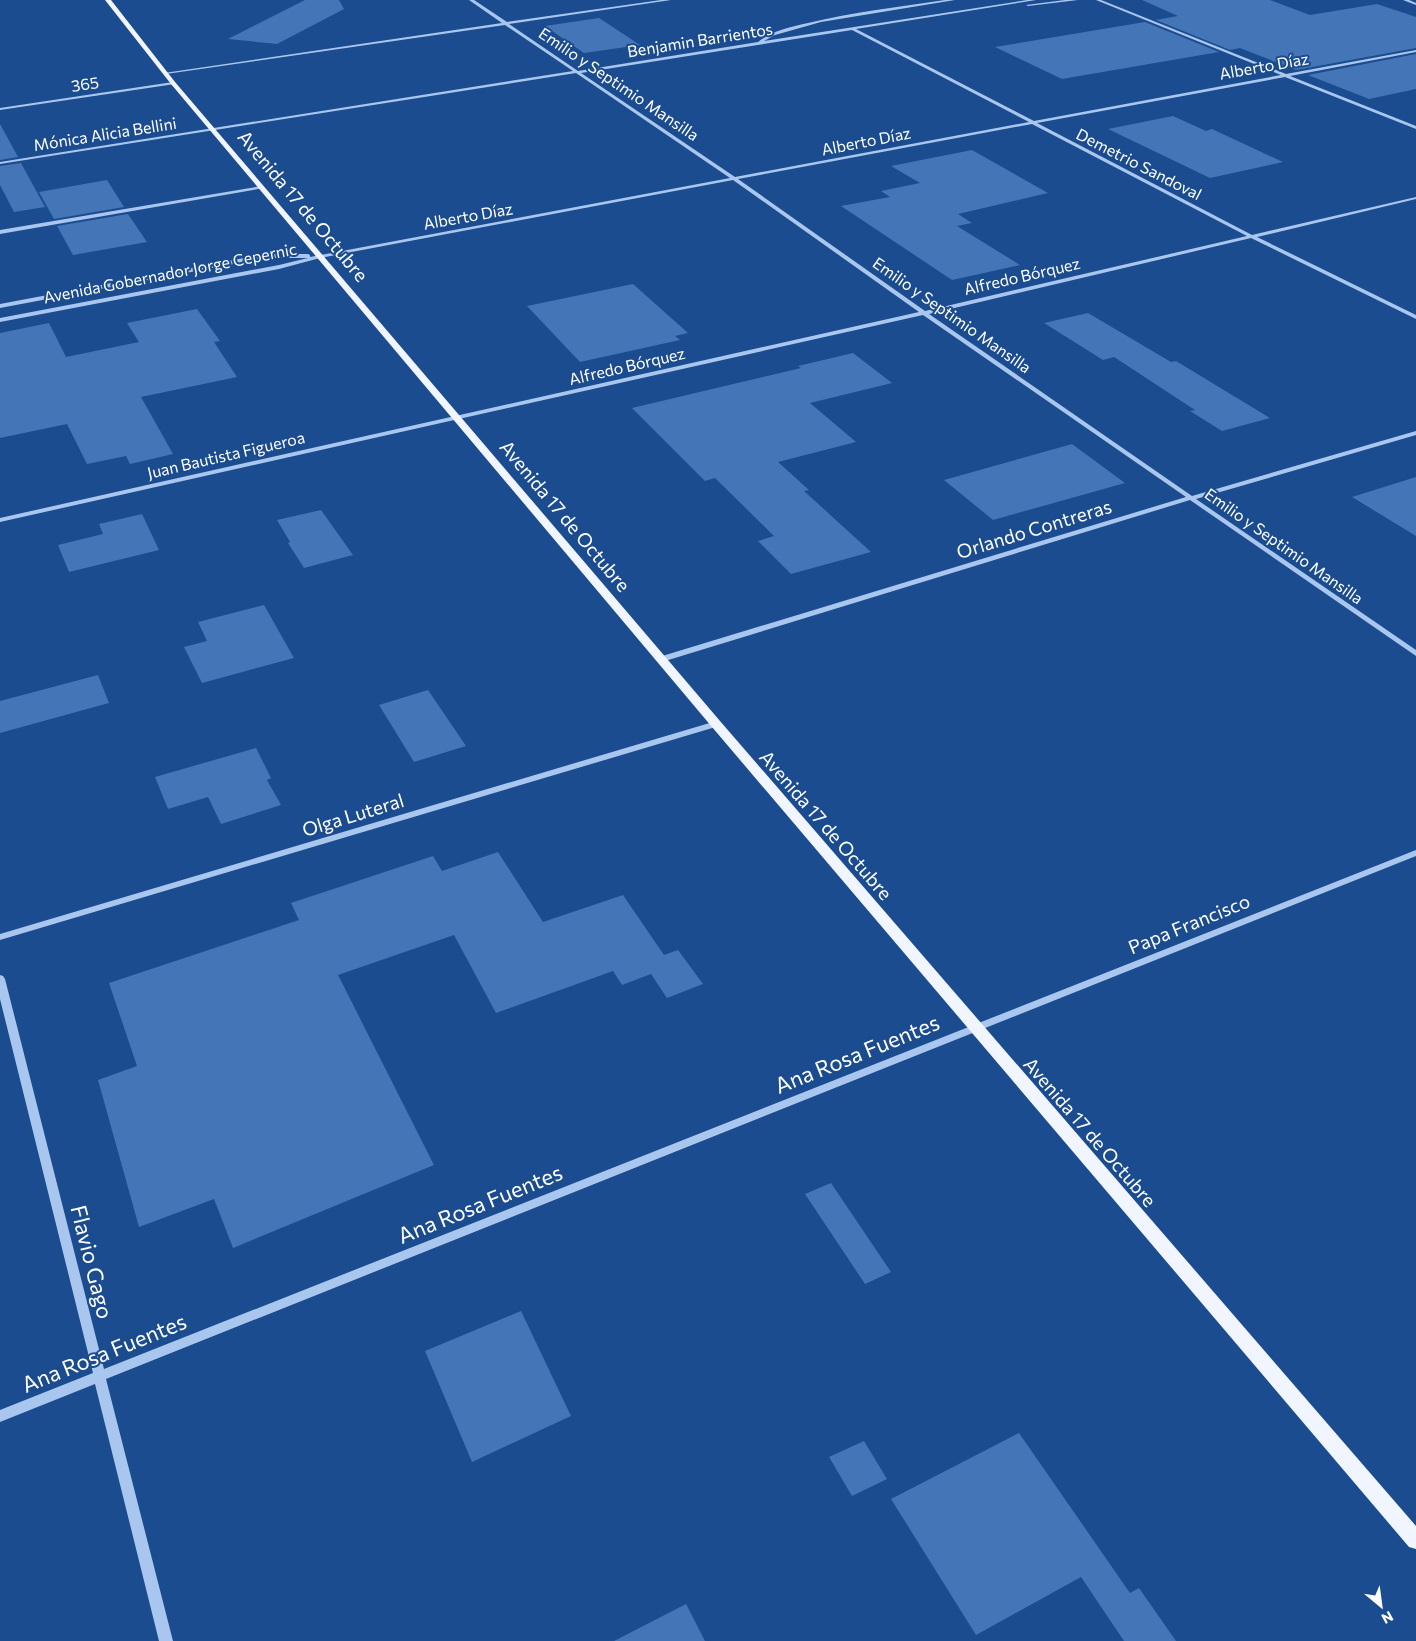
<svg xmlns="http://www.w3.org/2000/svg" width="1416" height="1641" font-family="Commissioner,sans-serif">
	<rect width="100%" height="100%" fill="#1b4c8f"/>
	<path fill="#4475b6" d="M305,0h34l5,9 -67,35 -49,-5z
		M1142,0h128l40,15 67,-11 39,13v31l-120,22 -56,-22 -10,2 -74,-30 22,-4z
		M599,18l41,27 -56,8 -39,-27z
		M1145,22l74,30 -157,27 -67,-32z
		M1416,54v35l-47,10 -61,-24z
		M1173,116l33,15 6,-2 71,33 -73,16 -102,-49z
		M0,124l18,33 -18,3z
		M972,150l76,43 -90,21 14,9 -15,3 63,39 -68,15 -111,-74 49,-9 -9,-6 39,-8 -29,-17z
		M21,163l24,44 -31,5 -14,-27v-19z
		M107,180l17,27 -70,12 -15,-27z
		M128,214l19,28 -74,13 -16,-29z
		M633,284l55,49 -13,3 5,4 -100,22 -53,-56z
		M197,309l23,32 -6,1 23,35 -96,20 32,57 -43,10 -4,-8 -39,8 -20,-40 -67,14v-105l49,-10 17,34 73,-15 -12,-19z
		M1088,313l83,49 5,-1 94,57 -48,13 -32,-20 5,-1 -81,-53 -11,3 -59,-37z
		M853,353l39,30 -82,20 46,39 -78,20 31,28 -5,1 67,61 -80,22 -33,-33 16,-5 -59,-58 -10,3 -73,-73 169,-40 -3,-2z
		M1072,444l53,39 -132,37 -49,-40z
		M1416,477v59l-64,-39z
		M321,510l32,45 -49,13 -16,-25 2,-1 -13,-22z
		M142,514l17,36 -90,22 -11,-27 45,-11 -4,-10z
		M264,605l30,53 -92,25 -18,-36 23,-6 -9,-19z
		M98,675l11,28 -109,30v-32z
		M428,690l38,56 -52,16 -35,-57z
		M256,748l15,30 -4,2 14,25 -60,19 -13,-27 -40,12 -13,-32z
		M498,852l45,70 80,-27 41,60 14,-5 25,34 -36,14 -16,-24 -29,11 -9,-14 -117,42 -42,-78 -116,40 96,190 -201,83 -19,-49 -75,28 -41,-147 39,-14 -28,-83 190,-63 -8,-17 142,-47 9,15z
		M831,1183l60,89 -26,12 -60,-90z
		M521,1311l50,105 -99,46 -47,-111z
		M1019,1433l111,160 9,-5 37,53h-52l-43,-64 -105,58 -85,-136z
		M864,1441l23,38 -35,17 -23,-39z
		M686,1604l19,37h-91z"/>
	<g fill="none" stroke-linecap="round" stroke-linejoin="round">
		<path fill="#a9c7ee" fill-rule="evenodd" d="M469,0h5l33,22 154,-22h10l-162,24 69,47 180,-29c13,-11 33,-15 50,-19 45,-11 91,-16 137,-23h10l-134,22 -46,13 -11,6 263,-41h9l-180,29 178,92 247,-46 -185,-75h5l185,74 130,-24v2l-126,24 126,50v3l-131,-52 -248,46 215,112 164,-38v2l-159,38 159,78v4l-165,-81 -322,76 263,182 224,-65v4l-220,64 220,151v6l-226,-156 -525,161h-6l-1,-2 1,-2 527,-160 -263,-182 -923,207v-4l919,-206 -186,-132 -413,78 -41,11 -279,53v-4l279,-53 29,-7h-43l-265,50v-4l265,-50h43l2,1v2l420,-79 -154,-105 -576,91v-2l573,-91 -68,-46 -339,49 -2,-1 338,-50zM852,30l177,92 -294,55 -154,-104zM1032,124l215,112 -322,75 -187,-132z
			M1065,0h13l-50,6 -2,-1z
			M1403,0h6l7,3v2z
			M173,82l2,2 -175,26v-2z
			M262,186l2,1v1l-264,46v-4z
			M713,722h3l4,2 -1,2 -719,214v-6z
			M1416,850v6l-1310,523 67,262h-14l-64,-257 -95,38v-12l93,-37 -93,-374v-24l3,1 2,3 99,390z"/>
		<path fill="#f0f5ff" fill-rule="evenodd" d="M105,0h6l64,82 545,639 696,805v23l-7,-2 -697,-820 -541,-643z"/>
	</g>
	<g text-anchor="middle" stroke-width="4" stroke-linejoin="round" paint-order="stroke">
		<g font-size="16" fill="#fff" stroke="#1b4c8f">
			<text transform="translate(700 40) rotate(-9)" y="6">Benjamin Barrientos</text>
			<text transform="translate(1264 66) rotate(-10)" y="6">Alberto Díaz</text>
			<text transform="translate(85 84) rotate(-8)" y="6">365</text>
			<text transform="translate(619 84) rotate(34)" y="6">Emilio y Septimio Mansilla</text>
			<text transform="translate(105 134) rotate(-9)" y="6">Mónica Alicia Bellini</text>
			<text transform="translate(866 141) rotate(-11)" y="6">Alberto Díaz</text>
			<text transform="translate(1139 164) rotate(27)" y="6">Demetrio Sandoval</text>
			<text transform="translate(468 216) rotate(-10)" y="6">Alberto Díaz</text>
			<text transform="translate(170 273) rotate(-11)" y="6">Avenida Gobernador Jorge Cepernic</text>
			<text transform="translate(1022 276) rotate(-13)" y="6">Alfredo Bórquez</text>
			<text transform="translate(952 315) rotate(35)" y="6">Emilio y Septimio Mansilla</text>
			<text transform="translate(627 366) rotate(-13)" y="6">Alfredo Bórquez</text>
			<text transform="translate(226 455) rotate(-13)" y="6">Juan Bautista Figueroa</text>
			<text transform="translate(1284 546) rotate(35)" y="6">Emilio y Septimio Mansilla</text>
		</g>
		<g font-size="19" fill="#fff" stroke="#1b4c8f">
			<text transform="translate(303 206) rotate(50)" y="7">Avenida 17 de Octubre</text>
			<text transform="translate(565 516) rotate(50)" y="7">Avenida 17 de Octubre</text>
			<text transform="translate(1034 529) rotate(-17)" y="7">Orlando Contreras</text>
			<text transform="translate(353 815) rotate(-17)" y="7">Olga Luteral</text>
			<text transform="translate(826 825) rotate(49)" y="7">Avenida 17 de Octubre</text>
			<text transform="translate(1189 924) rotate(-22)" y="7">Papa Francisco</text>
			<text transform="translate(1090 1132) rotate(49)" y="7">Avenida 17 de Octubre</text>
		</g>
		<g font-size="22" fill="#fff" stroke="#1b4c8f">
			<text transform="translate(857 1054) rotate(-22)" y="8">Ana Rosa Fuentes</text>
			<text transform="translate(480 1204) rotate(-22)" y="8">Ana Rosa Fuentes</text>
			<text transform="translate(92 1262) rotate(76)" y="8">Flavio Gago</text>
			<text transform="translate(104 1353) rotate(-22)" y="8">Ana Rosa Fuentes</text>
		</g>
	</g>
	<g transform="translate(1381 1606) rotate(151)" stroke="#1b4c8f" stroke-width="4" paint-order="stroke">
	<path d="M0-4L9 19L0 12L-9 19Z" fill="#ffffff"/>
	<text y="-8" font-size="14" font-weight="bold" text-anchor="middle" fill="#ffffff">N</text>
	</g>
</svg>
